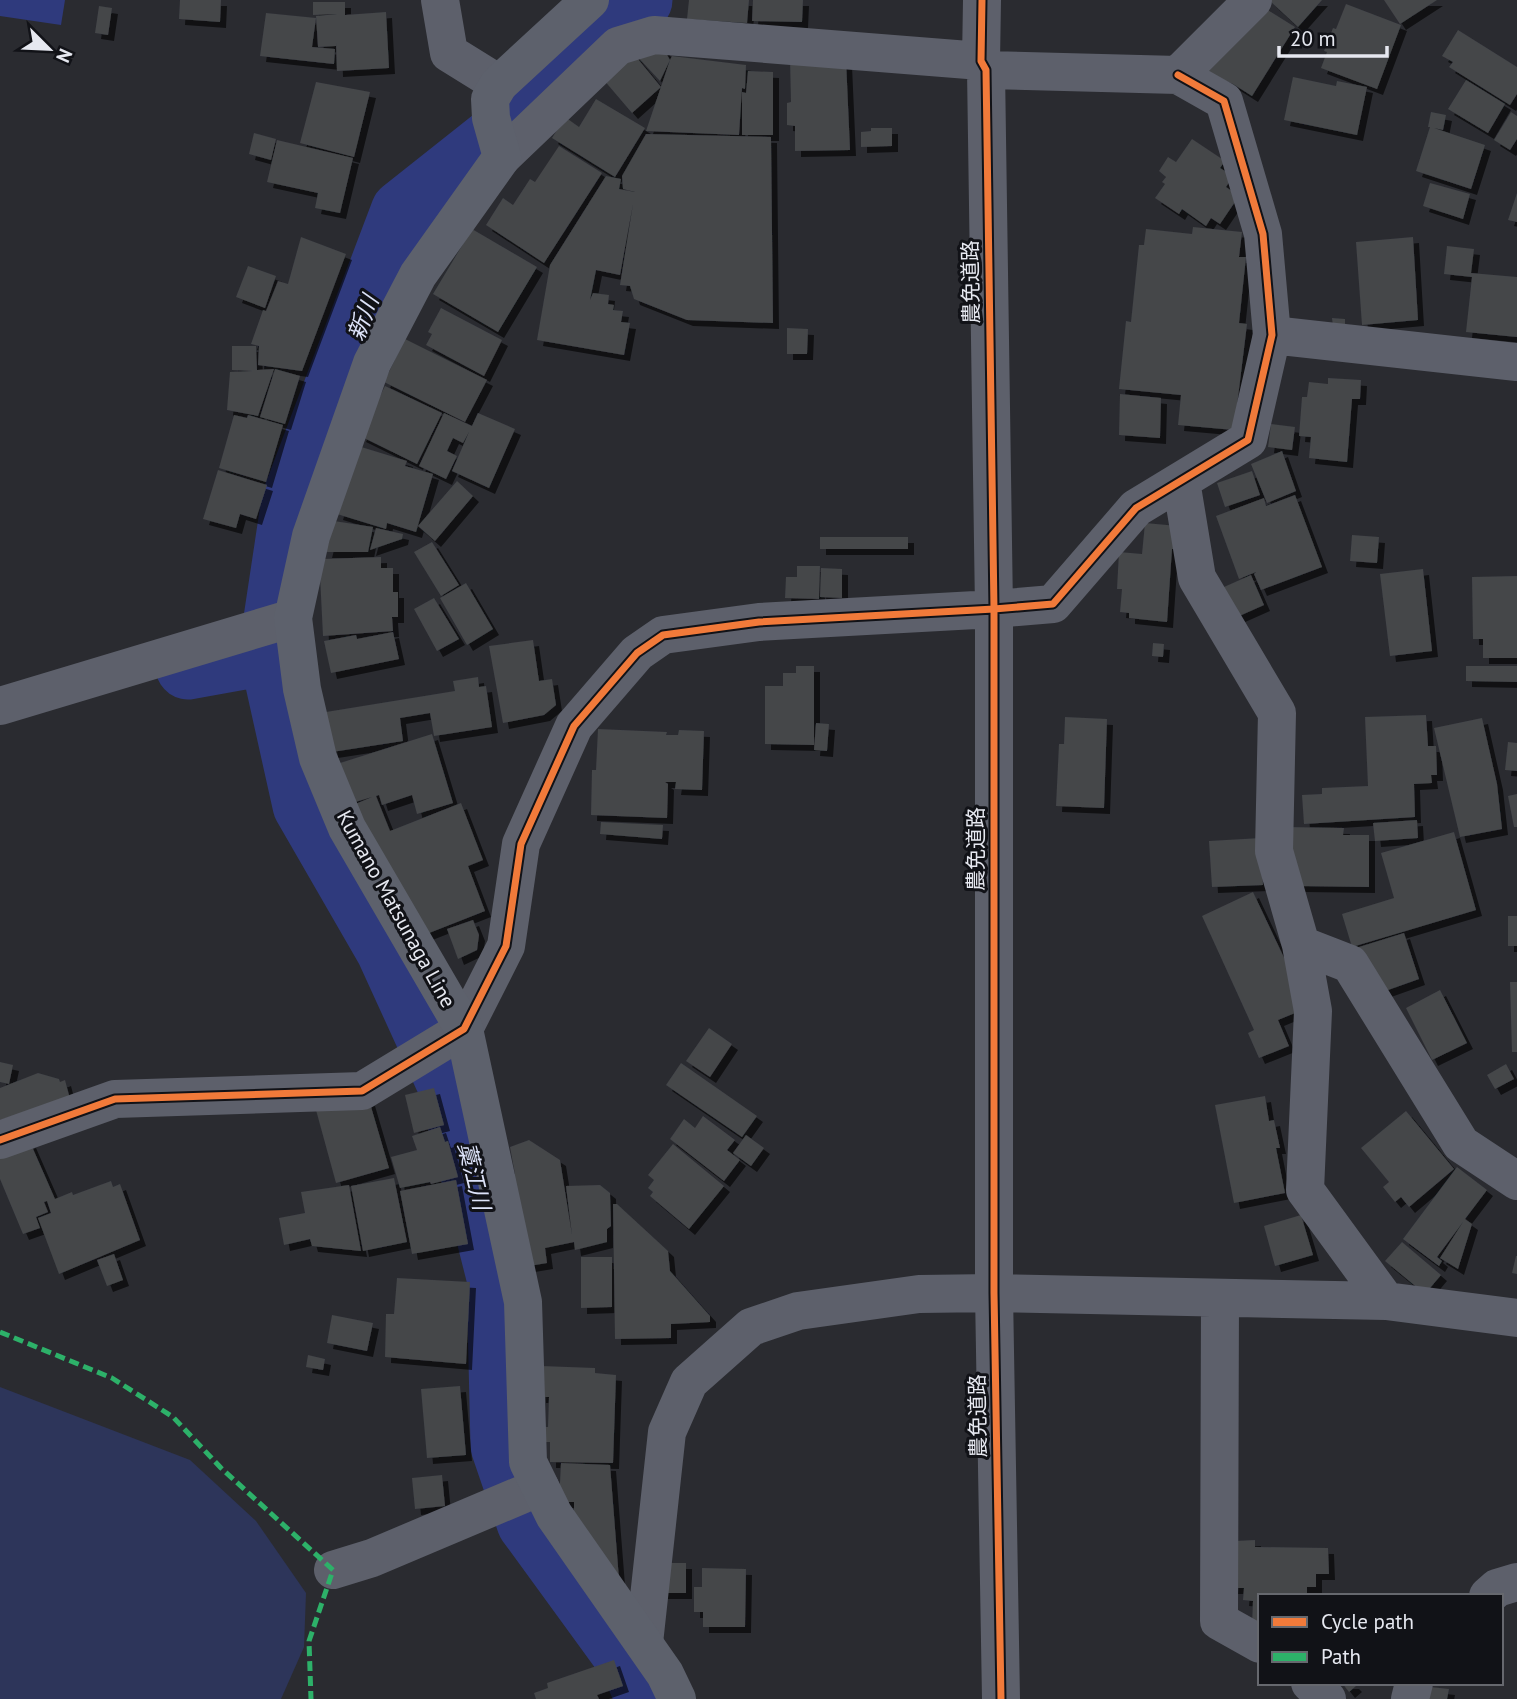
<svg xmlns="http://www.w3.org/2000/svg" width="1517" height="1699" font-family="'PT Sans','Noto Sans JP',sans-serif">
	<defs>
		<filter id="shadow"><feDropShadow dx="6" dy="6" stdDeviation="0" flood-color="#0009"/></filter>
	</defs>
	<rect width="100%" height="100%" fill="#2a2b30"/>
	<path fill="#2d355a" d="M0,1387l190,73 66,61 50,72 -2,54 -23,52h-281z"/>
	<path fill="#2f3a7d" d="M0,0h65l-4,25 -61,-9z"/>
	<g fill="none" stroke-linecap="round" stroke-linejoin="round">
		<path stroke="#2f3a7d" stroke-width="65" d="M640,0l-126,124 -111,88 -109,288 -23,152 34,153 83,144 63,138 48,190 4,169 26,76 105,144 14,33
			M188,667l83,-15"/>
	</g>
	<path fill="#44464a" filter="url(#shadow)" d="M180,0h41l-1,22 -41,-3z
		M689,0h60l-2,23 -60,-4z
		M753,0h50l-1,22 -50,-1z
		M1271,0h51l-24,27 -28,-26z
		M1384,0h53l-37,24z
		M313,2h32v13l41,-3 3,56 -52,3 -1,-28v3l-18,1 -2,-31 21,-2 -24,1z
		M1258,4l37,23 -43,69 -19,-12 -29,-12z
		M1346,4l55,21 -24,64 -56,-21 6,-16 -3,-1 9,-23 3,1z
		M99,6l13,2 -4,27 -13,-2z
		M266,13l50,5 -4,29 23,2 -1,15 -74,-8z
		M1458,30l59,37v27l-7,11 -61,-38 4,-5 -11,-6z
		M662,46l8,14 2,-4 74,9 -1,24 -3,-1 -3,47 -93,-4 24,-71 -10,21 -26,-28z
		M633,53l28,34 -29,26 -29,-34z
		M790,59l56,1 4,90 -55,1v-25l-8,-1v-22l4,-1z
		M748,71l25,1v63h-31v-43l4,1z
		M1293,77l43,9 1,-5 30,6 -10,48 -73,-15z
		M1466,80l39,24 -17,29 -40,-24z
		M316,82l54,10 -16,65 -54,-14z
		M596,99l49,29 -30,49 -63,-39 13,-21 14,10z
		M1431,112l15,3 -3,15 -9,-2 51,17 -14,44 -55,-18 14,-44h-2z
		M1511,112l6,4v23l-7,11 -16,-10z
		M871,128h21v18l-31,1v-15l10,-1z
		M254,133l22,6 -5,21 -22,-6z
		M646,134l125,3 2,186 -86,-3 -53,-21 -4,-13 -10,-1 13,-81 -13,71 -24,-5 -6,30 3,-7 16,2 -1,9 6,1 -1,5 10,1 -2,11 9,1 -6,32 -87,-15 13,-75 56,-89 15,3 -2,10 16,3 -12,-3 -1,-13z
		M1192,139l33,22 -5,7 13,8 -7,11 13,9 -19,28 -9,-6 -5,8 -24,-17 -3,5 -24,-16 10,-14 -3,-2 4,-5 -7,-6 9,-14 8,5z
		M277,140l76,18 -13,55 -25,-5 3,-15 -51,-11z
		M559,146l43,27 -58,90 -58,-38 17,-27 10,7 17,-26 5,3z
		M1430,183l40,11 -7,25 -40,-13z
		M1517,193v29l-9,-2z
		M1193,227l49,5 -3,25h7l-7,66 8,1 -13,106 -56,-5 3,-30 -62,-6 7,-68 5,1 8,-77h5l2,-16 46,5z
		M472,229l65,38 -39,65 -65,-38z
		M301,237l45,17 -44,117 -44,-6 1,-19 -8,-2 12,-34 3,1 12,-30 10,3z
		M1413,237l5,83 -56,5 -6,-83z
		M1447,246l27,3 -3,24 46,4v60l-51,-5 6,-55 -28,-3z
		M248,266l28,10 -11,32 -29,-11z
		M441,308l61,32 -18,36 -58,-31 6,-11 -4,-2z
		M1332,318l13,1v8l-12,-1z
		M787,328l21,1 -1,25h-20z
		M405,339l82,41 -22,42 -81,-40z
		M232,346h24l1,24 17,-1 -16,47 -31,-6 3,-38 22,-1 -20,-1z
		M275,369l25,7 -15,48 -25,-7z
		M1328,378l33,2 -1,19h-8l-5,63 -38,-4 2,-21 -12,-1 3,-39h5l2,-15 19,2z
		M385,386l57,27 -25,51 -57,-28z
		M1120,394l41,4 -1,40 -41,-3z
		M444,413l28,13 6,-13 37,16 -26,59 -37,-17 17,-39 -6,11 -10,-5 -6,13 10,5 -11,23 -27,-13z
		M234,415l13,3 1,-3 35,10 -17,57 -47,-14z
		M1271,424l24,3 -3,23 -24,-3z
		M358,446l49,15 -2,5 28,8 -17,58 -29,-9 -1,6 -49,-15z
		M1282,451l14,40 -29,12 -16,-39z
		M218,470l49,15 -11,34 -16,-5 -4,14 -33,-9z
		M1252,471l8,24 -35,12 -8,-24z
		M457,481l16,15 -38,45 -17,-15z
		M1295,495l27,72 -61,23 -7,-16 2,-2 -17,7 -23,-63 48,-18 2,8z
		M334,521l39,6 -5,25h-42z
		M1145,523l33,3 -2,23h-4l-5,73 -38,-4v-5l-9,-1 2,-23h-5l2,-37 23,2z
		M376,528l27,6 -1,5 -32,11z
		M1352,535l27,2 -2,26 -27,-2z
		M820,537h88v12h-88z
		M432,542l27,43 -18,11 -27,-44z
		M381,557v11h12v24h5v25h-6l1,14 -70,5 -3,-60 3,-17z
		M797,566h23l-1,33 -34,-1 1,-21h11z
		M821,568l21,1v29l-22,-1z
		M1423,569l9,82 -42,5 -10,-82z
		M1251,575l13,30 -36,16 -13,-30z
		M1517,576v82h-34v-19h-10l-1,-62z
		M466,583l27,46 -26,16 -27,-47z
		M434,598l25,41 -22,12 -23,-42z
		M393,632l6,27 -68,14 -7,-32 32,-6 1,4z
		M533,640l6,41 13,-2 4,26 -12,10 -41,8 -14,-77z
		M1153,643l11,1 -1,13 -11,-1z
		M796,666h18v79l-49,-1v-58h18v-13h13z
		M1466,666h51v16l-51,-1z
		M478,677l1,10 7,-1 6,41 -58,9 -4,-23 -30,5 3,23 -71,11 -6,-40 129,-21 -2,-10z
		M1426,715l2,31h8l1,29h-6l1,8 -18,1 1,33 -111,7 -2,-29 20,-1v-6l46,-2 -3,-69z
		M1065,717l42,2 -3,89 -48,-2 3,-62h5z
		M1482,718l15,66 5,45 -42,8 -26,-109z
		M816,723l13,1 -2,27 -13,-1z
		M598,729l69,3 -1,3h12l1,-5 25,1 -2,59 -27,-1 1,-7h-11l3,2 -1,34 -76,-3 1,-45h4z
		M432,734l21,69 -36,11 -5,-19 -30,10 -3,-10 -3,1 14,35 71,-28 22,57 -15,6 17,45 -61,24 -71,-130 19,-8 -20,6 -12,-40z
		M1508,742l9,1v28l-12,-1z
		M1517,794v33h-3l-6,-31z
		M1417,820l1,18 -43,3 -2,-18z
		M601,822l62,3 -1,14 -62,-5z
		M1285,827l59,1 -1,7h26v52l-72,-1z
		M1454,832l22,78 -124,37 -10,-33 52,-16 -13,-45z
		M1261,838l2,47 -51,2 -3,-46z
		M1253,892l43,91 -1,30 -17,7 11,26 -30,12 -11,-25 6,-3 -52,-114z
		M1508,916h9v30h-9z
		M473,920l6,15 -2,15 -19,9 -11,-30z
		M1404,933l15,46 -45,16 -15,-48z
		M1510,982h7v70h-5z
		M1440,990l27,53 -35,17 -26,-52z
		M709,1028l23,16 -22,33 -24,-16z
		M0,1062l13,3 -4,19 -9,-2z
		M681,1063l76,53 -15,21 -76,-52z
		M1506,1064l8,15 -19,10 -8,-14z
		M38,1073l21,6 1,3 5,-2 5,19 -70,21v-32z
		M434,1088l10,37 -30,8 -9,-38z
		M1265,1096l4,25 5,-1 6,28h-4l9,45 -51,10 -19,-98z
		M369,1100l20,68 -53,15 -20,-73z
		M1406,1111l48,58 -45,38 -8,-10 -6,5 -12,-15 6,-5 -28,-34z
		M703,1116l32,24 -8,10 13,10 -16,21 -54,-42 14,-20 11,9z
		M440,1127l5,15 3,-1 10,36 -27,7 -1,-2 -30,6 -9,-31 26,-7 -5,-14z
		M746,1135l18,13 -13,18 -18,-13z
		M529,1140l31,20 12,75 -6,-49 34,-1 10,8 1,33 -4,3v13l-32,8 -1,-8 -29,6 2,15 -18,3 -20,-91 6,-1 -5,-27z
		M30,1142l25,57 17,-7 1,3 38,-14 2,6 7,-3 20,56 -81,34 -21,-56 13,-5 -4,-12 -3,1 4,10 -12,5 4,11 -17,6 -23,-55v-24z
		M673,1144l51,42 -35,43 -39,-33 3,-4 -5,-4 6,-8 -6,-5z
		M1457,1167l30,23 -22,29 7,5 -14,45 -18,-11 23,-36 -26,35 5,4 -3,5 -36,-27z
		M394,1178l13,64 -44,9 -12,-65z
		M456,1180l12,64 -56,10 -12,-63z
		M349,1185l12,66 -49,-5 -2,-7 -26,6 -5,-27 26,-5 -4,-21z
		M613,1204h4l51,47 2,20 40,45v6l-39,2v14l-56,1z
		M1301,1215l12,40 -38,11 -11,-40z
		M1402,1242l39,33 -16,19 -40,-33z
		M114,1254l9,26 -16,6 -10,-26z
		M1516,1256h1v18l-5,-1z
		M581,1257h31v50l-31,1z
		M397,1278l73,4 -4,82 -81,-7 1,-43h8z
		M332,1315l41,8 -6,28 -40,-8z
		M308,1355l17,4 -2,11 -17,-3z
		M541,1366l54,2v5l21,2 -3,88 -63,-1v-20h-6v-15h4l1,-30h-9z
		M460,1386l6,69 -39,3 -6,-69z
		M561,1463l49,2 9,114 -45,-54v-23h-15z
		M442,1475l3,31 -30,3 -3,-31z
		M1255,1540v7l73,1 1,26h-13v13h-9v9h-47v30l-8,-1 1,-24 -10,-1 1,-12h-12l3,-47z
		M654,1563h32v30h-32z
		M702,1568l44,1 -1,58h-42v-15h-9v-25h8z
		M614,1660l9,26 -26,9 2,4h-63l-2,-6 14,-5 -1,-5z
		M1342,1683h11l3,3 -7,6z
		M1421,1686l28,3 -2,10h-27z"/>
	<g fill="none" stroke-linecap="round" stroke-linejoin="round">
		<path stroke="#5d606b" stroke-width="38" d="M440,0l9,53 50,31
			M982,0l-1,61 5,9 8,539v684l7,406
			M986,70l192,5 75,-75
			M502,157l116,-111 36,-11 327,26
			M1272,335l245,27
			M1181,481l16,97 80,135 -3,138 27,94 12,66 -8,179 81,111
			M0,706l293,-88
			M1301,945l49,19 111,180 56,37
			M0,1140l115,-41 247,-8 102,-62 42,-83 15,-102 53,-118 63,-73 26,-18 96,-13 235,-13 59,-5 83,-96 112,-68 24,-105 -9,-101 -39,-133 -46,-26
			M1220,1298l-1,323 41,23
			M333,1570l39,-12 168,-71
			M1488,1596l9,-8 20,-6
			M644,1643l23,-211 22,-50 62,-55 47,-16 121,-17 75,-1 392,8 131,17
			M1310,1683l17,16
			M1410,1699l4,-16"/>
		<path stroke="#5d616c" stroke-width="38" d="M590,0l-91,84 -9,15 1,19 11,39 -84,118 -46,88 -61,173 -18,82 9,71 16,69 29,70 117,201 59,273 5,160 26,53 111,159 12,25"/>
		<path stroke="#2db169" stroke-width="5" stroke-dasharray="10 5" stroke-linecap="butt" d="M0,1332l112,46 61,39 48,51 112,102 -24,71 2,58"/>
		<defs>
			<path id="cycleway" d="M982,0l-1,61 5,9 8,539v684l7,406
				M0,1140l115,-41 247,-8 102,-62 42,-83 15,-102 53,-118 63,-73 26,-18 96,-13 235,-13 59,-5 83,-96 112,-68 24,-105 -9,-101 -39,-133 -46,-26"/>
		</defs>
		<use href="#cycleway" stroke="#111217" stroke-width="11"/>
		<use href="#cycleway" stroke="#f17a3a" stroke-width="7"/>
	</g>
	<g text-anchor="middle" stroke-width="6" stroke-linejoin="round" paint-order="stroke">
		<g font-size="21" fill="#e6e8f0" stroke="#111217">
			<text transform="translate(971 282) rotate(-91)" y="7">農免道路</text>
			<text transform="translate(976 849) rotate(-90)" y="7">農免道路</text>
			<text transform="translate(396 909) rotate(61)" y="7">Kumano Matsunaga Line</text>
			<text transform="translate(978 1416) rotate(-91)" y="7">農免道路</text>
		</g>
		<g font-size="23" font-style="italic" fill="#dde3f9" stroke="#111217">
			<text transform="translate(363 318) rotate(-69)" y="8">新川</text>
			<text transform="translate(474 1176) rotate(76)" y="8">藁江川</text>
		</g>
	</g>
	<rect x="1258" y="1594" width="245" height="91" fill="#111217" stroke="#66686e" stroke-width="2"/>
	<rect x="1272" y="1617" width="35" height="10" fill="#f17a3a" stroke="#66686e" stroke-width="2"/>
	<text x="1321" y="1629" font-size="21" fill="#e6e8f0">Cycle path</text>
	<rect x="1272" y="1652" width="35" height="10" fill="#2db169" stroke="#66686e" stroke-width="2"/>
	<text x="1321" y="1664" font-size="21" fill="#e6e8f0">Path</text>
	<g transform="translate(49 49) rotate(114)" stroke="#111217" stroke-width="5" paint-order="stroke">
	<path d="M0-5L12 26L0 18L-12 26Z" fill="#e6e8f0"/>
	<text y="-10" font-size="19" font-weight="bold" text-anchor="middle" fill="#e6e8f0">N</text>
	</g>
	<path d="M1279 46v10h108v-10" fill="none" stroke="#e6e8f0" stroke-width="3.5"/>
	<text x="1290" y="46" font-size="21" fill="#e6e8f0" stroke="#111217" stroke-width="5" paint-order="stroke">20 m</text>
</svg>
